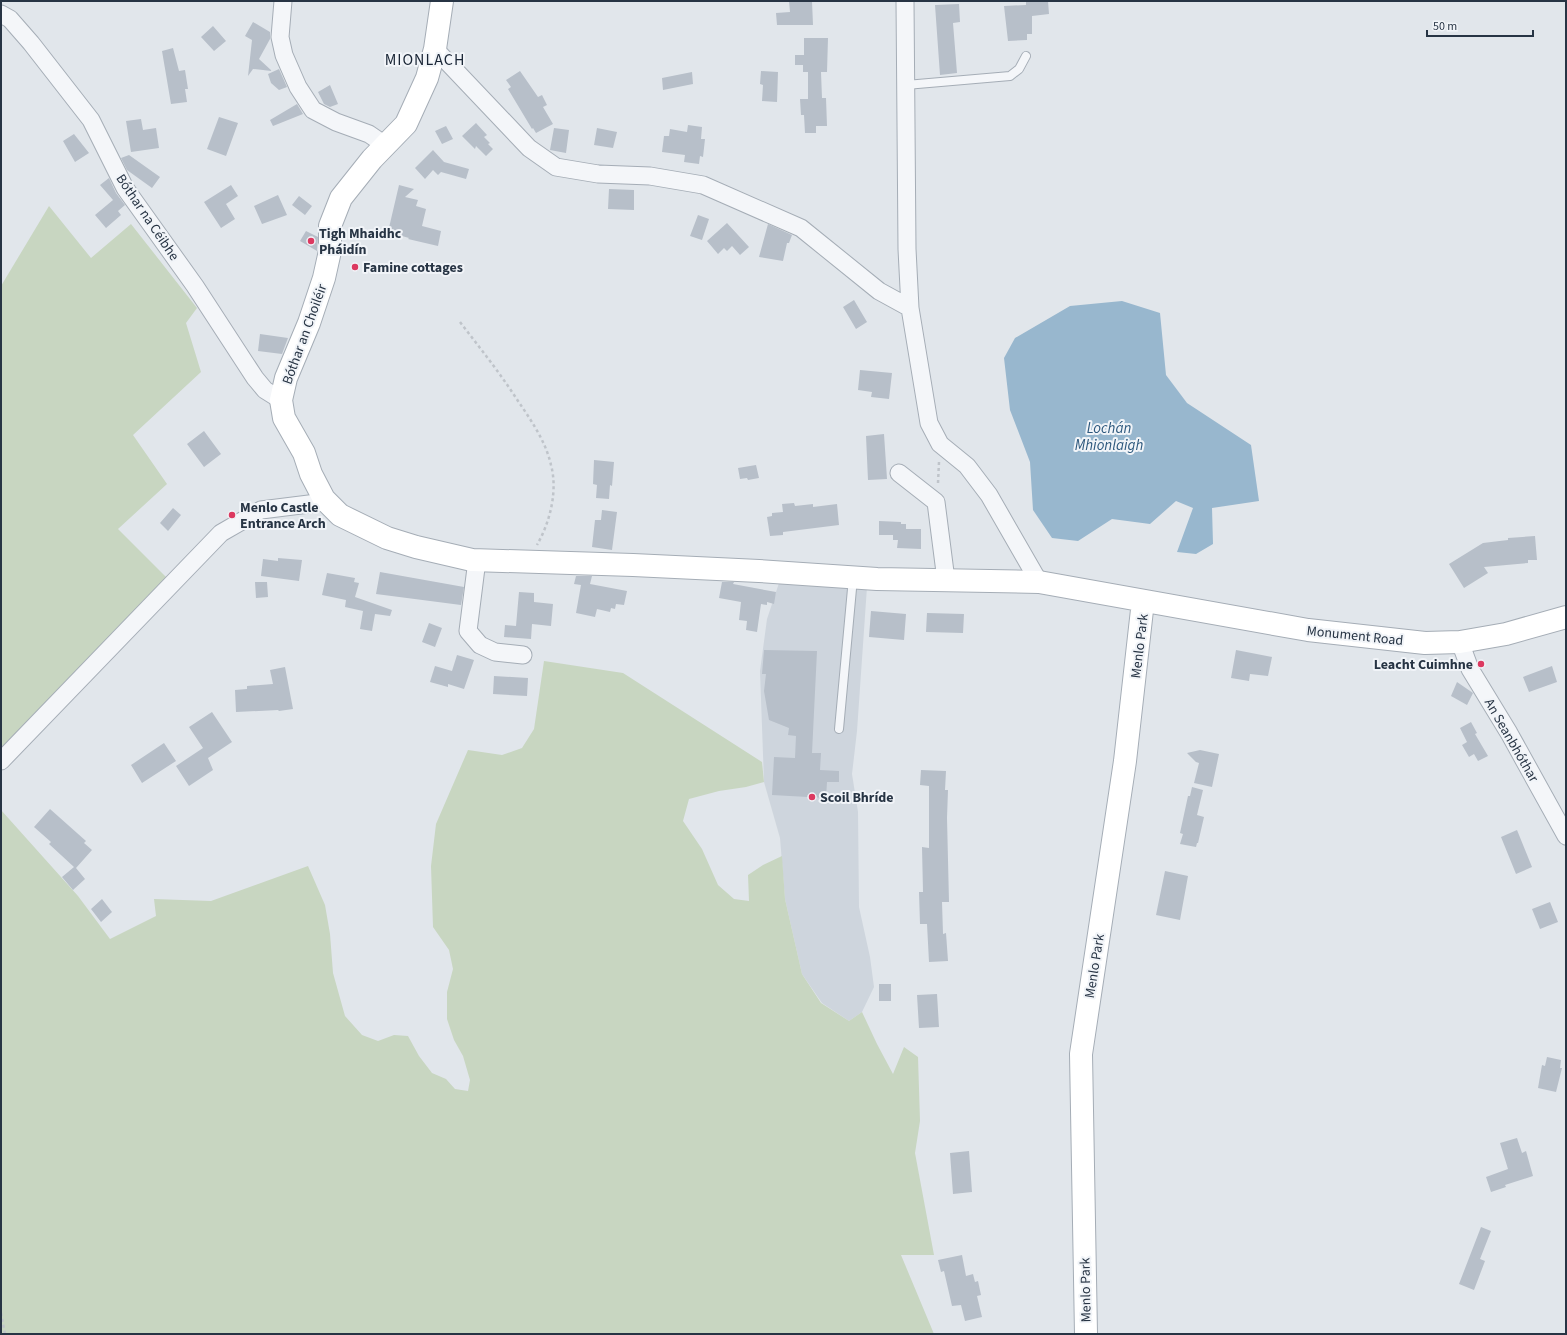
<svg xmlns="http://www.w3.org/2000/svg" width="1567" height="1335" font-family="'Source Sans 3',sans-serif">
	<rect width="100%" height="100%" fill="#e1e6eb"/>
	<path fill="#ced5dd" d="M779,583l88,4 -10,144 -5,43 6,38 1,95 11,50 4,30 -12,25 -13,9 -27,-18 -20,-29 -17,-75 -5,-61 -16,-56 -4,-111 7,-52z"/>
	<path fill="#c8d6c1" d="M49,206l42,52 40,-34 66,84 -11,15 15,49 -68,63 34,49 -49,45 52,52 -169,168v-463z
		M544,661l79,12 139,89 2,20 -18,5 -27,4 -30,8 -6,22 19,28 16,36 16,14 15,2 -1,-26 15,-10 19,-9 3,43 17,75 19,29 28,18 13,-9 15,32 16,30 11,-27 14,10 2,64 -5,32 19,102h-33l33,79h-933v-524l77,86 32,43 46,-23 -2,-17 57,2 97,-35 17,39 5,29 3,39 12,43 17,19 16,6 16,-6 14,1 11,20 13,17 14,6 9,10 13,2 2,-11 -7,-24 -9,-16 -7,-21v-27l6,-23 -4,-19 -16,-23 -2,-61 5,-42 32,-74 34,5 20,-7 12,-19z"/>
	<path fill="#98b7ce" d="M1122,301l38,12 6,62 21,28 64,42 8,56 -47,7 1,36 -17,10 -19,-2 16,-44 -17,-7 -26,23 -38,-5 -34,22 -26,-3 -19,-28 -3,-48 -20,-52 -6,-52 11,-20 55,-32z"/>
	<path fill="#b7bfc9" d="M789,1h23l1,24h-36l-1,-12 14,-1z
		M1026,1h22l1,13 -17,2v18h-5v6l-19,1 -4,-35 22,-1z
		M959,4l1,18 -7,1 4,50 -17,2 -5,-70z
		M253,22l17,10v7l-11,20 13,12 -19,-2 -5,7 4,-36 -7,-4z
		M213,26l13,15 -12,10 -13,-14z
		M804,38h24l-1,34h-6l1,26h4l1,28h-11v7h-11l-1,-18h-3l-1,-16h8v-27h-5v-7h-8v-10h9z
		M173,48l6,23 6,-1 3,19h-3l2,13 -16,2 -9,-53z
		M279,69l8,18 -8,3 -8,-7 -3,-9z
		M520,71l18,26 4,-2 5,10 -4,2 10,17 -17,9 -3,-5 -1,1 -24,-40 3,-2 -5,-7z
		M761,71l17,1 -1,30 -15,-1 1,-16 -3,-1z
		M692,72l1,12 -30,6 -1,-12z
		M330,85l8,19 -8,3 -6,-3 -6,-12z
		M297,104l6,10 -30,12 -3,-6z
		M219,117l19,6 -12,33 -19,-7z
		M141,119l2,11 13,-2 3,20 -28,4 -5,-31z
		M476,123l11,12 -3,2 6,6 -2,1 5,5 -7,7 -10,-10 -1,3 -13,-13z
		M688,125l14,2 -1,12h4l-2,18 -3,-1 -1,8 -15,-2 1,-7 -23,-3 2,-16h5l1,-7 17,3z
		M446,126l7,13 -11,5 -7,-13z
		M554,128l15,2 -3,23 -16,-3z
		M597,128l20,4 -4,16 -19,-3z
		M74,134l15,19 -14,9 -12,-21z
		M433,150l11,12 25,7 -3,10 -25,-7 -3,3 -5,-5 -8,9 -10,-11z
		M129,155l31,22 -8,11 -25,-18 -6,-12z
		M109,178l7,15 9,12 -7,6 3,4 -15,13 -11,-13 18,-15 -13,-15z
		M231,185l7,11 -12,8 9,15 -14,9 -17,-26z
		M399,185l15,4 -9,8 13,3 -2,6 10,3 -4,17 19,5 -3,15 -30,-7 1,-1 -21,-6z
		M609,189l25,1v20l-26,-1z
		M278,195l9,20 -25,9 -8,-18z
		M299,196l13,10 -7,9 -13,-10z
		M698,215l11,4 -7,21 -12,-4z
		M727,223l22,24 -9,8 -8,-9 -5,5 -3,-3 -6,6 -11,-13z
		M768,224l24,11 -3,8h-2l-4,18 -24,-4z
		M306,231l12,6 -1,14 -17,-10z
		M854,300l13,22 -11,7 -13,-22z
		M260,334l28,4 -6,16 -24,-3z
		M860,370l32,3 -3,26 -18,-2 1,-5 -14,-2z
		M204,431l17,23 -17,13 -17,-23z
		M884,434l3,45 -19,1 -2,-44z
		M594,460l20,2 -2,24 -2,-1 -1,14 -13,-1 1,-13 -4,-1z
		M756,465l3,13 -11,2 -1,-2 -7,1 -2,-11z
		M794,503l1,3 18,-2v3l24,-3 2,21 -56,7v3l-13,1 -3,-19 5,-1v-3l11,-1 -1,-8z
		M173,508l8,7 -13,16 -8,-8z
		M602,510l15,2 -5,38 -20,-3 3,-27h6z
		M879,521l22,1v2h5v5h15v20l-24,-1 1,-8h-5v-5h-14z
		M1535,536l2,24h-9v3l-44,4 4,6 -24,15 -15,-24 34,-21 25,-3v-2z
		M278,558l24,2 -3,21 -38,-5 2,-17 15,2z
		M380,572l84,15 -3,18 -85,-11z
		M327,573l28,5 -1,4 5,1 -4,14 37,13 -2,6 -15,-2 -3,17 -12,-2 3,-18 -18,-4 1,-7 -24,-5z
		M576,576h16l-2,8 37,7 -3,14 -8,-1 -1,5 -4,-1 -1,4 -13,-3 -2,8 -19,-4 5,-28 -7,-1z
		M255,582h12l1,15 -12,1z
		M722,582h12l-1,2 43,8 -2,12 -7,-2v3l-6,-1 -4,28 -11,-2 1,-9 -8,-1 2,-18 -22,-4z
		M519,592l15,1v9l19,2 -2,22 -19,-2 -1,15 -27,-2 1,-12 11,1z
		M871,611l35,3 -2,26 -35,-3z
		M927,613l37,1 -1,19 -37,-1z
		M429,623l13,5 -7,19 -13,-5z
		M764,650l53,1 -5,102h9l-1,17 19,1v11h-12l-1,16 -54,-3 2,-38 21,1 1,-22 -8,-1 1,-7 -20,-8 -5,-29 2,-17h-4z
		M1236,650l36,7 -4,19 -18,-2 -1,7 -18,-3z
		M457,655l17,5 -10,29 -16,-5v3l-18,-5 5,-16 17,5z
		M1552,666l5,16 -28,10 -6,-15z
		M285,667l8,42 -14,2 -1,-1 -42,2 -1,-22 12,-1v-3l26,-2 -3,-14z
		M494,676l34,2 -1,18 -34,-2z
		M1457,682l16,11 -6,12 -16,-9z
		M212,712l20,30 -24,16 5,12 -24,16 -13,-20 27,-18 -14,-21z
		M1471,722l6,11 -2,1 13,22 -10,5 -4,-7 -5,3 -7,-12 5,-3 -7,-14z
		M164,743l12,18 -34,22 -11,-18z
		M1200,750l19,4 -7,33 -18,-4 5,-20 -3,-1 -9,-9z
		M921,770l25,1 -1,19h3l-1,28 2,84h-7l1,32 3,-1 2,28 -19,1 -2,-38h-7l-1,-32h4l-1,-45 7,1v-62l-9,-1z
		M1192,787l11,3 -6,25 7,2 -6,26h-1l-1,4 -16,-3 3,-10 -3,-1 8,-37h2z
		M50,809l36,32 -2,2 8,7 -16,18 9,11 -12,11 -11,-13 12,-10 -25,-23 2,-2 -17,-15z
		M1517,830l15,37 -16,7 -15,-37z
		M1165,871l23,5 -8,44 -24,-5z
		M102,899l10,13 -11,10 -10,-13z
		M1550,902l8,20 -18,7 -8,-20z
		M879,984h12v17h-12z
		M937,994l2,33 -20,1 -2,-33z
		M1547,1057l14,3 -1,8h2l-6,24 -18,-4 4,-23 3,1z
		M1517,1138l5,15 4,-2 7,25 -28,9 1,2 -15,5 -5,-15 22,-8 -8,-26z
		M969,1151l3,41 -19,2 -3,-41z
		M1481,1227l10,4 -11,28 5,2 -11,29 -15,-6z
		M962,1255l4,21 7,-2 2,8 3,-1 3,14 -4,1 5,21 -17,4 -4,-16 -9,1 -8,-35 -3,1 -3,-12z"/>
	<g fill="none" stroke-linecap="round" stroke-linejoin="round">
		<defs>
			<path id="lane" d="M906,85l104,-9 9,-7 7,-13
				M839,729l14,-151"/>
			<path id="street" d="M283,1l-3,36 4,18 14,32 15,23 23,12 33,12 16,11
				M905,1l2,248 3,59 19,115 11,21 27,22 22,29 50,87
				M1,14l9,5 21,24 60,77 34,68 70,98 60,92 10,12 16,10
				M435,49l94,99 27,19 42,7 52,2 53,9 98,43 78,63 31,17
				M899,473l37,29 10,78
				M477,560l-9,71 12,14 15,7 28,3
				M1460,642l10,27 39,64 57,103
				M1,761l220,-228 40,-23 56,-7 7,-4"/>
			<path id="secondary" d="M442,1l-7,48 -8,29 -21,46 -34,35 -31,39 -11,28v25l-6,27 -15,45 -23,55 -5,22 3,18 20,35 7,21 13,25 16,16 47,23 29,9 56,13 161,5 126,6 118,8 162,3 269,48 117,13 35,-1 46,-8 60,-17
				M1086,1334l-5,-280 44,-293 18,-160"/>
		</defs>
		<use href="#lane" stroke="#a5adb6" stroke-width="10"/>
		<use href="#street" stroke="#a5adb6" stroke-width="19"/>
		<use href="#secondary" stroke="#a5adb6" stroke-width="24"/>
		<path stroke="#bfc4ca" stroke-width="2.5" stroke-dasharray="3 3" stroke-linecap="butt" d="M460,322c20,26 40,51 58,79 13,19 28,41 33,64 7,26 -1,57 -14,80
			M938,483l1,-21
			M1,1313l4,21"/>
		<use href="#lane" stroke="#f4f6f9" stroke-width="8"/>
		<use href="#street" stroke="#f4f6f9" stroke-width="17"/>
		<use href="#secondary" stroke="#fff" stroke-width="22"/>
	</g>
	<g fill="#dc3960" stroke="#f1f4f8" stroke-width="1.5">
		<circle cx="311" cy="241" r="4"/>
		<circle cx="355" cy="267" r="4"/>
		<circle cx="232" cy="515" r="4"/>
		<circle cx="1481" cy="664" r="4"/>
		<circle cx="812" cy="797" r="4"/>
	</g>
	<g text-anchor="middle" stroke-width="4" stroke-linejoin="round" paint-order="stroke">
		<g font-size="14" fill="#273444" stroke="#f1f4f8">
			<text transform="translate(148 217) rotate(56)" y="5">Bóthar na Céibhe</text>
			<text transform="translate(304 334) rotate(-70)" y="5">Bóthar an Choiléir</text>
			<text transform="translate(1355 635) rotate(6)" y="5">Monument Road</text>
			<text transform="translate(1139 646) rotate(-83)" y="5">Menlo Park</text>
			<text transform="translate(1512 740) rotate(60)" y="5">An Seanbhóthar</text>
			<text transform="translate(1094 966) rotate(-81)" y="5">Menlo Park</text>
			<text transform="translate(1085 1290) rotate(-91)" y="5">Menlo Park</text>
		</g>
		<g font-size="14" font-weight="bold" fill="#273444" stroke="#f1f4f8" text-anchor="start">
			<text x="319" y="238">Tigh Mhaidhc<tspan x="319" dy="16">Pháidín</tspan></text>
			<text x="363" y="272">Famine cottages</text>
			<text x="240" y="512">Menlo Castle<tspan x="240" dy="16">Entrance Arch</tspan></text>
			<text x="1473" y="669" text-anchor="end">Leacht Cuimhne</text>
			<text x="820" y="802">Scoil Bhríde</text>
		</g>
		<g font-size="15" font-style="italic" fill="#2d587d" stroke="#f1f4f8">
			<text x="1109" y="433">Lochán<tspan x="1109" dy="17">Mhionlaigh</tspan></text>
		</g>
		<g font-size="16" letter-spacing="1" fill="#192535" stroke="#f1f4f8">
			<text x="425" y="65">MIONLACH</text>
		</g>
	</g>
	<rect width="1567" height="1335" fill="none" stroke="#273444" stroke-width="4"/>
	<path d="M1427 30v6h106v-6" fill="none" stroke="#273444" stroke-width="2"/>
	<text x="1433" y="30" font-size="12" fill="#273444" stroke="#f1f4f8" stroke-width="3" paint-order="stroke">50 m</text>
</svg>
